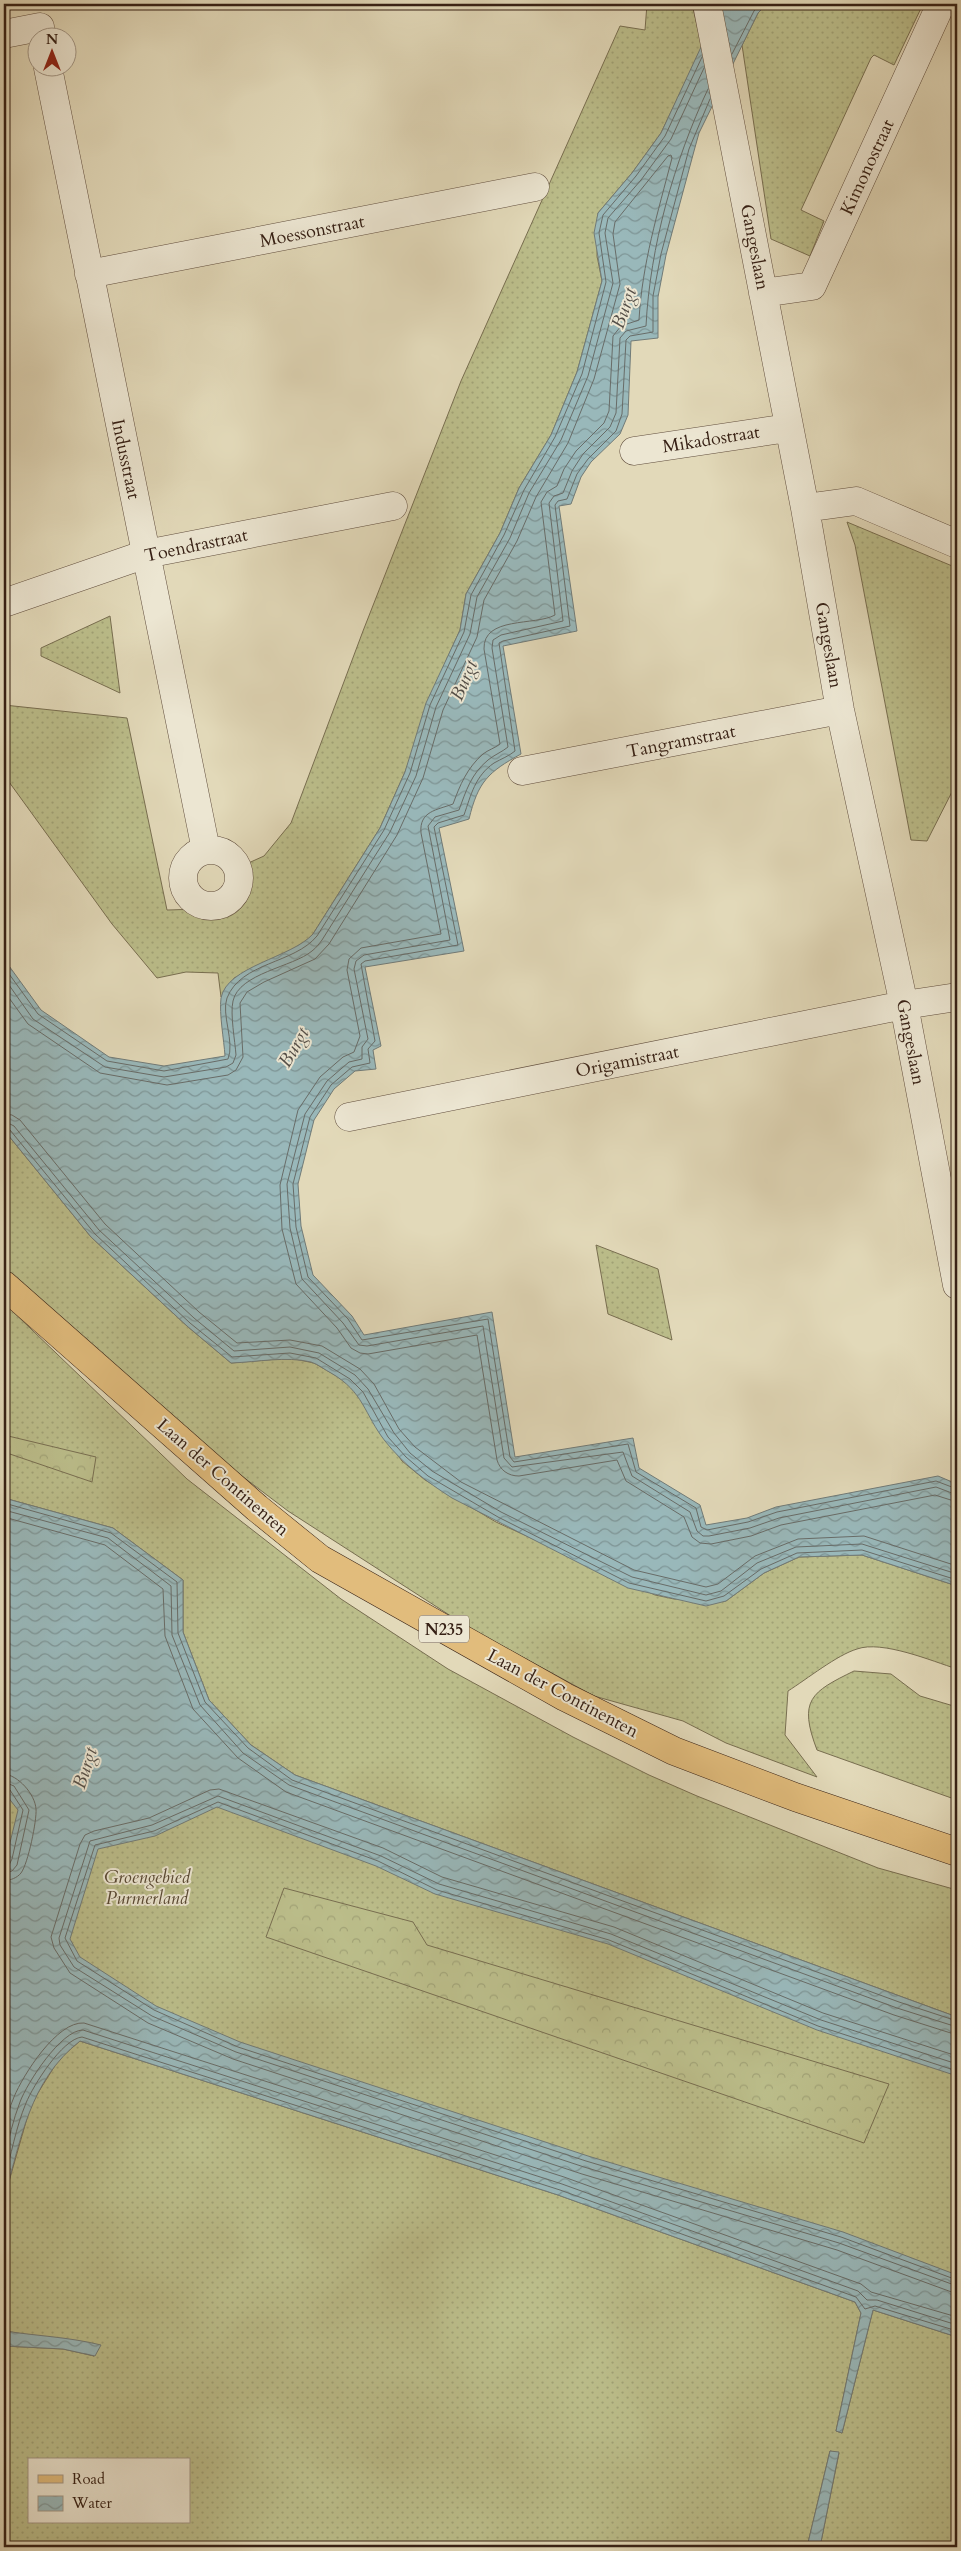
<svg xmlns="http://www.w3.org/2000/svg" width="961" height="2551" font-family="Cardo,serif">
	<defs>
		<pattern id="grass-dots" width="8" height="8" patternUnits="userSpaceOnUse" patternTransform="scale(1.25)"><rect width="8" height="8" fill="#bbbd8a"/><path d="M2 2h.1M6 6h.1" fill="none" stroke="#a1a276" stroke-width="1.8" stroke-linecap="round"/></pattern>
		<pattern id="forest-crowns" width="20" height="18" patternUnits="userSpaceOnUse" patternTransform="scale(1.25)"><rect width="20" height="18" fill="#bbbd8a"/><path d="M2 6a3 3 0 1 1 6 0M12 15a3 3 0 1 1 6 0" fill="none" stroke="#a1a276"/></pattern>
		<pattern id="water-waves" width="16" height="10" patternUnits="userSpaceOnUse" patternTransform="scale(1.25)"><rect width="16" height="10" fill="#99b8ba"/><path d="M0 5q4-4 8 0t8 0" fill="none" stroke="#7e9596"/></pattern>
	</defs>
	<rect width="100%" height="100%" fill="#e2d9b9"/>
	<filter id="stains"><feTurbulence type="fractalNoise" baseFrequency=".004" numOctaves="4"/><feColorMatrix values="0 0 0 0 .2 0 0 0 0 .09 0 0 0 0 .02 0 0 0 .5 -.17"/></filter>
	<radialGradient id="worn" r=".72"><stop offset=".6" stop-color="#630" stop-opacity="0"/><stop offset="1" stop-color="#630" stop-opacity=".3"/></radialGradient>
	<path fill="url(#grass-dots)" stroke="#786e50" fill-rule="evenodd" d="M647,4h45l10,43 -41,86 -29,40 -34,40 -1,43 5,25 -25,91 -26,63 -32,53 -19,45 -34,61 -6,36 -14,31 -41,111 -25,56 -67,106 -8,9 -71,35 -13,19 -3,-24 -32,-1 -29,6 -45,-54 -108,-149v-70l123,13 40,192c8,0 16,-1 24,0 5,0 9,5 14,7 17,6 34,-2 42,-18 6,-12 3,-23 -3,-34l20,-9 27,-33 72,-192 98,-250 159,-355 25,4z
		M767,4h156l-29,61 -20,-10 -3,3 -70,152 23,11 -14,35 -39,-17 -29,-194 16,-32z
		M847,522l110,46v214l-30,59 -16,-1 -56,-295z
		M110,616l10,77 -79,-37v-8z
		M4,1130l87,107 96,89 44,37 59,-5 24,5 33,19 12,13 12,23 31,43 23,19 71,42 159,73 19,4 52,2 38,-28 35,-16 63,-2 95,31v83c-25,-8 -75,-29 -100,-20 -20,6 -50,30 -69,42l-3,44 32,42 -91,-34 -43,-22 -89,-25 -123,-67 -183,-118 -91,-69 -151,-130 -38,-41 -4,-4z
		M596,1245l62,24 14,71 -64,-26z
		M4,1303l183,176 154,120 107,70 125,68 76,38 48,21 181,72 79,22v127l-662,-242 -44,-30 -42,-45 -26,-68v-52l-70,-52 -109,-30z
		M4,1613l256,180 697,241v270l-941,-309 -12,24z
		M854,1671l37,3 29,22 37,11v93l-140,-50c-19,-50 -6,-58 37,-79z
		M80,2041l478,154 297,107 6,11 -25,118 6,2 31,-123 84,27v210h-137l19,-94 -9,-2 -23,96h-803v-201l59,3 31,7 -60,-20 -29,-5 -1,-3v-129l27,-95 28,-45zM29,2460h160v62h-160z"/>
	<path fill="url(#forest-crowns)" stroke="#786e50" d="M4,1435l92,22 -4,25 -88,-30z
		M284,1888l129,34 14,23 462,139 -25,59 -598,-206z"/>
	<path fill="url(#water-waves)" stroke="#717b78" d="M721,4h46l-9,9 -59,120 -5,18 -28,104 -8,42v41l-27,3 -3,74 -8,19 -29,28 -10,15 -10,27 -12,2 18,125 -74,15 18,108c-33,18 -43,28 -52,65l-30,9 25,123 -99,16 16,79 -8,4 3,19 -21,2 -21,18 -20,31 -16,64 3,42 12,49 39,41 12,19 128,-23 23,145 118,-19 6,30 61,37 6,20 41,-7 29,-11 162,-31 19,8v102l-95,-31 -63,2 -35,16 -38,28 -20,5 -78,-18 -176,-90c-25,-16 -48,-33 -67,-57 -21,-27 -21,-49 -54,-68 -6,-3 -13,-9 -20,-11 -25,-6 -53,0 -80,1l-44,-37 -96,-89 -87,-107v-171l37,51 68,47 55,9 61,-10c-1,-16 -6,-42 -4,-58 6,-32 70,-40 92,-64l67,-106 25,-56 21,-69 34,-73 6,-36 34,-61 19,-45 32,-53 26,-63 25,-91 -8,-48 4,-20 34,-40 29,-40z
		M4,1498l109,30 70,52v52l26,68 42,45 44,30 662,242v59l-140,-46 -209,-86 -173,-50 -59,-28 -159,-59 -62,29 -57,13 -28,90 10,18 76,49 84,36 348,114 255,76 114,43v62l-84,-27 -31,123 -6,-2 25,-118 -6,-11 -297,-107 -478,-154c-51,40 -59,99 -76,158v-332l14,-57 -14,-18z
		M4,2328l1,3c32,5 64,6 96,14l-6,11 -32,-7 -59,-3z
		M830,2451l9,1 -19,95h-13z"/>
	<g fill="none" stroke-linecap="round" stroke-linejoin="round">
		<path stroke="#686c68" stroke-width="1" d="M732,54l22,-43 6,-7
			M708,89c-34,72 -58,158 -62,237l-20,5 -6,7 -4,75 -6,14 -27,27 -11,17 -9,22 -9,3 -5,7 14,118 -62,14 -8,5 -1,8 16,99c-6,5 -14,8 -20,13 -17,14 -22,31 -29,50l-24,7 -7,9 22,114 -86,15 -8,6 -2,8 14,70 -6,8v12l-13,3 -22,19 -22,33 -18,70 3,44 12,51 41,44 16,22 8,1 116,-20 21,132 8,9 111,-15 9,24 58,36 7,19 6,5h6l41,-8 29,-10 157,-31 21,8
			M710,99l-21,50 -28,105 -8,42v36l-23,4 -4,4 -4,74 -6,17 -28,28 -11,15 -10,25 -9,2 -3,4 15,121 -67,15 -4,2 16,108c-6,5 -14,8 -21,12 -19,13 -23,32 -30,52l-26,8 -4,4 24,118 -93,16 -4,3 14,77 -7,8 2,14 -18,4 -21,18 -21,32 -17,67 3,43 12,50 40,42 14,21 126,-21 22,138 4,5 114,-18 8,28 60,36 5,19 6,3 41,-8 29,-10 159,-31 21,8
			M4,967l34,47 69,47 57,10 64,-12c7,-17 -7,-45 -1,-61 14,-36 67,-34 90,-62l67,-106 26,-57 20,-68 34,-73 7,-37 33,-60 20,-45 31,-53 27,-63 24,-92 -7,-49 4,-18 33,-39 29,-40 37,-79
			M4,978l29,41 72,48 59,10 62,-10 7,-4 3,-8c-1,-14 -6,-41 -3,-54 6,-28 60,-34 79,-50 4,-3 7,-7 10,-11l68,-108 26,-56 20,-69 34,-73 7,-37 33,-59 19,-45 32,-53 27,-64 25,-93 -8,-50 3,-15 33,-38 30,-41 33,-71
			M4,991l24,33 72,49 67,12 61,-10 8,-5 7,-13 -3,-54 7,-11 17,-10 51,-23 14,-15 68,-109 26,-57 20,-68 34,-73 7,-37 33,-59 19,-44 32,-54 26,-64 26,-95 -7,-50 2,-12 53,-66 3,-1 1,3c-14,54 -30,106 -33,162l-18,6 -8,10 -4,75 -5,12 -28,28 -12,18 -7,17 -10,6 -6,10 14,113c-20,11 -72,1 -71,34l16,95c-5,4 -12,6 -17,10 -16,14 -23,31 -30,50 -16,6 -34,7 -32,29l20,101 -80,14 -12,11 -2,11 13,66 -6,16 -11,5 -23,20 -22,33 -18,75 2,44 14,55 41,44 14,20 9,5 8,1 109,-19 20,125c3,10 11,16 22,16l98,-16 9,21 58,36 8,20 8,6 11,1 40,-8 30,-11 154,-30 22,7
			M4,1114l8,1 8,5 85,104 94,88 38,31 53,-3 32,6 38,23 14,15 25,45 16,18 46,35 173,88 72,17 12,-3 37,-28 43,-17 66,-3 93,30
			M4,1121l10,5 85,104 95,88 40,33 56,-4 29,6 36,22 13,14 26,44 16,20 22,18 69,41 131,65 74,18 15,-4 36,-28 39,-16 66,-3 95,30
			M4,1128l6,2 85,104 95,89 42,34 58,-4 26,5 34,21 13,13 25,45 18,20 22,19 70,41 131,66 77,18 18,-5 37,-27 36,-16 65,-3 95,30
			M4,1503l107,30 66,49 1,51 27,69 43,46 44,32 607,222 58,19
			M4,1510l104,28 63,48 1,49 28,70 43,48 46,32 608,223 60,19
			M4,1517l101,28 58,44 2,47 28,73 45,49 48,34 608,223 63,20
			M4,1774c14,1 31,20 32,35 1,11 -8,55 -15,64 -4,5 -10,7 -17,8
			M4,1782l10,4 15,24 -12,55 -5,6 -8,2
			M4,1788l6,2 13,20 -11,49 -3,6 -5,2
			M957,2056l-134,-43 -209,-86 -172,-50 -59,-29 -164,-59 -9,1 -61,28 -55,13 -9,4 -5,9 -29,93 3,11 16,25 78,50 85,36 349,115 255,76 120,44
			M957,2064l-136,-44 -210,-86 -172,-50 -58,-28 -163,-60 -66,29 -62,16 -31,97 1,7 14,22 78,49 84,36 348,115 255,76 118,43
			M957,2071l-139,-45 -209,-86 -172,-50 -59,-29 -160,-59 -64,29 -59,14 -30,93 12,23 77,49 84,37 348,114 255,76 116,43
			M4,2131c3,-11 5,-23 10,-34 9,-22 43,-76 70,-74l480,154 297,107 10,8 86,25
			M4,2158c5,-19 9,-38 16,-56 7,-19 41,-72 63,-72l479,154 296,107 9,9h10l80,25
			M4,2181c7,-26 12,-54 22,-78 7,-17 36,-64 56,-66l478,153 296,107 9,12 10,-3 82,25"/>
		<defs>
			<path id="minor" d="M707,4l98,504 35,202 64,295 53,280
				M4,34l36,-7
				M48,68l158,782
				M89,274l446,-87
				M763,293l49,-7 129,-282
				M634,451l154,-23
				M805,508l51,-7 101,43
				M4,603l142,-49 247,-48
				M522,771l318,-61
				M183 878a28 28 0 1 1 56 0a28 28 0 1 1-56 0Z
				M349,1117l555,-112 53,-8"/>
			<path id="primary" d="M4,1285l253,223 63,51 245,138 109,54 121,46 162,55"/>
		</defs>
		<use href="#minor" stroke="#614e3e" stroke-width="29"/>
		<use href="#primary" stroke="#362015" stroke-width="29"/>
		<use href="#minor" stroke="#ece6d2" stroke-width="28"/>
		<use href="#primary" stroke="#e1bc7c" stroke-width="28"/>
	</g>
	<g text-anchor="middle" stroke-width="4" stroke-linejoin="round" paint-order="stroke">
		<rect fill="#ece6d2" stroke="#6d5b4e" stroke-width="1" x="419" y="1615.5" width="50" height="27" rx="4"/>
		<g font-size="16" font-weight="bold" fill="#362015">
			<text x="444" y="1635">N235</text>
		</g>
		<g font-size="18" fill="#362015" stroke="#ece6d2">
			<text transform="translate(867 167) rotate(-65)" y="6">Kimonostraat</text>
			<text transform="translate(312 231) rotate(-11)" y="6">Moessonstraat</text>
			<text transform="translate(755 247) rotate(79)" y="6">Gangeslaan</text>
			<text transform="translate(711 439) rotate(-9)" y="6">Mikadostraat</text>
			<text transform="translate(126 459) rotate(78)" y="6">Indusstraat</text>
			<text transform="translate(196 545) rotate(-12)" y="6">Toendrastraat</text>
			<text transform="translate(829 645) rotate(80)" y="6">Gangeslaan</text>
			<text transform="translate(681 741) rotate(-11)" y="6">Tangramstraat</text>
			<text transform="translate(911 1042) rotate(79)" y="6">Gangeslaan</text>
			<text transform="translate(627 1061) rotate(-11)" y="6">Origamistraat</text>
			<text transform="translate(223 1477) rotate(41)" y="6">Laan der Continenten</text>
			<text transform="translate(563 1693) rotate(28)" y="6">Laan der Continenten</text>
		</g>
		<g font-size="18" font-style="italic" fill="#574732" stroke="#ece6d2">
			<text x="147" y="1883">Groengebied<tspan x="147" dy="21">Purmerland</tspan></text>
		</g>
		<g font-size="19" font-style="italic" fill="#544e47" stroke="#ece6d2">
			<text transform="translate(623 308) rotate(-71)" y="7">Burgt</text>
			<text transform="translate(463 680) rotate(-67)" y="7">Burgt</text>
			<text transform="translate(293 1047) rotate(-60)" y="7">Burgt</text>
			<text transform="translate(84 1768) rotate(-72)" y="7">Burgt</text>
		</g>
	</g>
	<rect width="961" height="2551" fill="none" stroke="#e2d9b9" stroke-width="20"/>
	<rect x="5" y="5" width="951" height="2541" fill="none" stroke="#362015" stroke-width="2.5"/>
	<rect x="10" y="10" width="941" height="2531" fill="none" stroke="#362015"/>
	<rect x="28" y="2458" width="162" height="65" fill="#ece6d2" stroke="#a39786"/>
	<rect x="38" y="2475" width="25" height="8" fill="#e1bc7c" stroke="#a39786"/>
	<text x="72" y="2484" font-size="15" fill="#362015">Road</text>
	<rect x="38" y="2496" width="25" height="15" fill="url(#water-waves)" stroke="#a39786"/>
	<text x="72" y="2508" font-size="15" fill="#362015">Water</text>
	<g transform="translate(52 52)"><circle r="24" fill="#ece6d2" stroke="#a39786"/>
	<path d="M0-4L9 19L0 12L-9 19Z" fill="#8f2418"/>
	<text y="-8" font-size="14" font-weight="bold" text-anchor="middle" fill="#362015">N</text>
	</g>
	<rect width="100%" height="100%" filter="url(#stains)"/>
	<rect width="100%" height="100%" fill="url(#worn)"/>
</svg>
